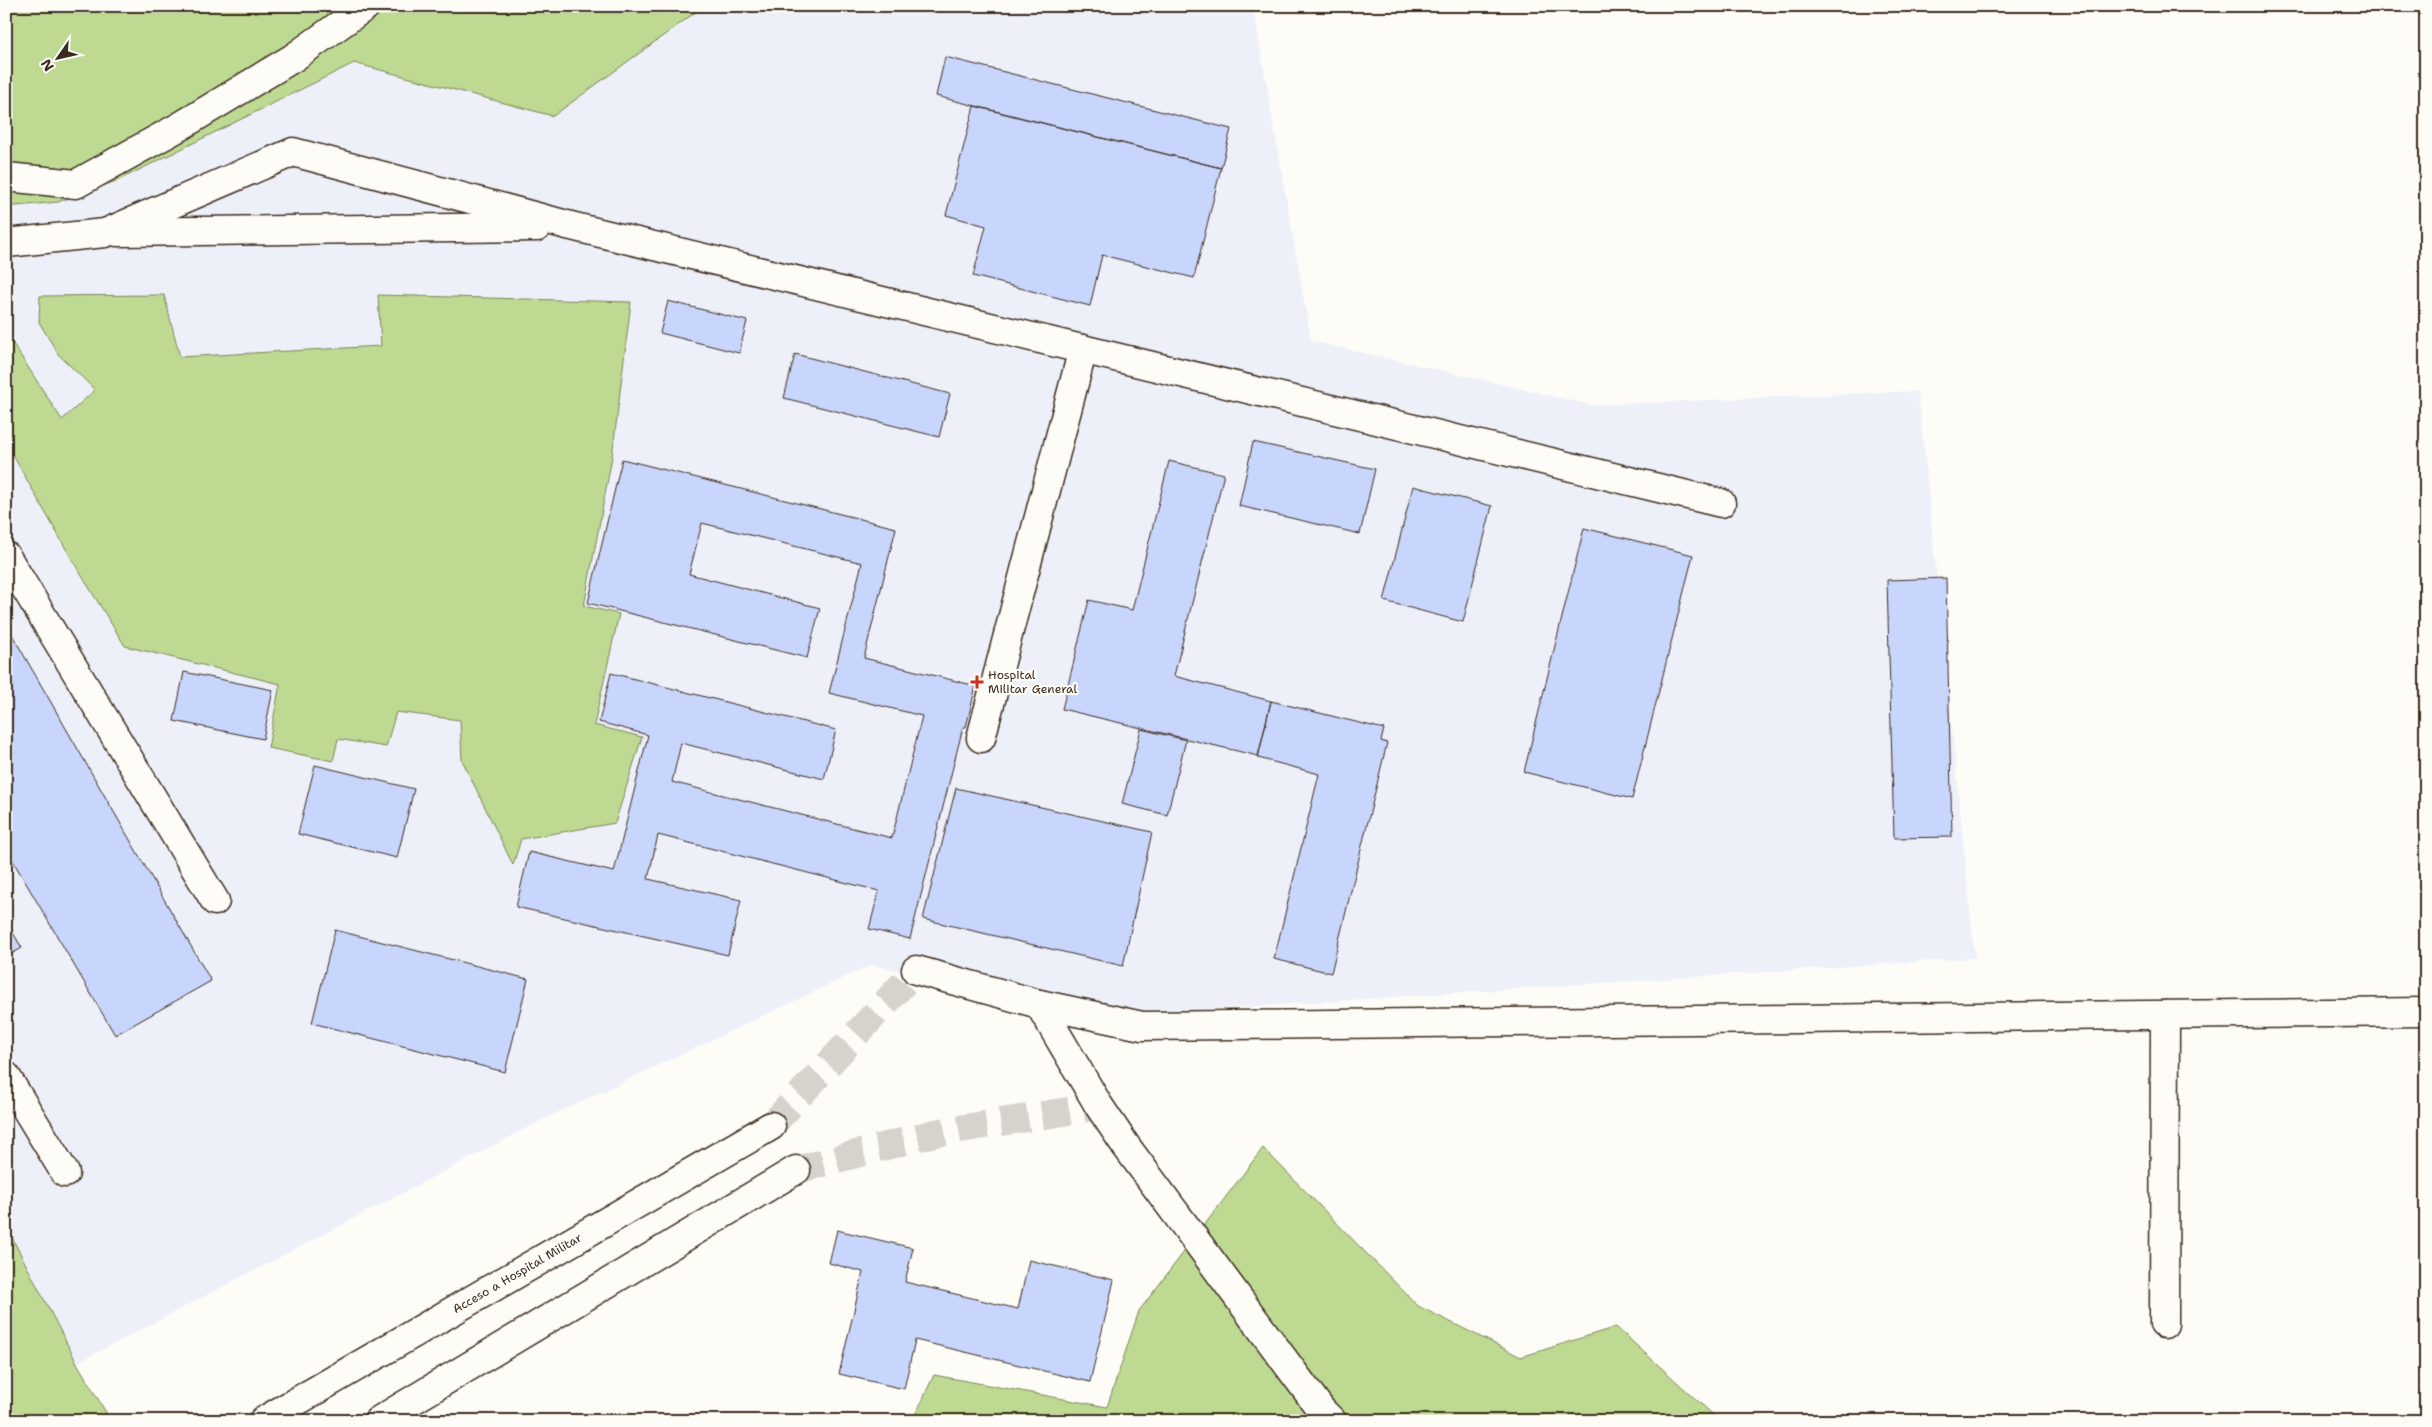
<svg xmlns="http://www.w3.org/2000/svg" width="2432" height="1427" font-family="'Shantell Sans',sans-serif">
	<rect width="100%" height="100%" fill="#fdfcf7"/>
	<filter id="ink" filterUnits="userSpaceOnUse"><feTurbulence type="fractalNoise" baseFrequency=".02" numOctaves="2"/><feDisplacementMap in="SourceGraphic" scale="10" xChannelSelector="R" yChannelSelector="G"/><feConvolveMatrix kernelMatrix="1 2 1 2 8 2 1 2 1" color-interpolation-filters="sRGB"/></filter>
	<g filter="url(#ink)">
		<path fill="#edf0f8" d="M6,6h1247l58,335 281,64 326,-14 57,567 -836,56 -268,-49 -325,153 -469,245 -71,-137z"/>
		<path fill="#beda92" stroke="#7c8258" d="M6,6h698l-151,110 -199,-53 -235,117 -61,22 -52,5z
			M164,295l16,62 201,-11 -3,-51 253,7 -19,155 -28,149 35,8 -25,111 48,12 -27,86 -94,16 -8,26 -51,-105 -2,-40 -64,-8 -10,35 -48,-8 -5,22 -65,-13 12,-64 -155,-38 -51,-83 -68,-120v-110l56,87 33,-30 -37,-36 -19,-32 1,-26z
			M1263,1148l155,158 103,51 95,-30 104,94h-852l46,-4 20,-42 173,32 32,-96z
			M6,1226l71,137 34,58h-105z"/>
		<path fill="#c8d5fc" stroke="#3b2a1e" d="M945,57l286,72 -10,39 -285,-72z
			M974,106l247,62 -27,110 -92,-23 -12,51 -117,-30 13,-50 -40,-11z
			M668,301l79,20 -8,32 -79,-20z
			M795,354l155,40 -11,43 -155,-39z
			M1253,442l122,27 -15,65 -121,-28z
			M622,459l274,69 -32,130 112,28 -10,41h-3l-53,212 -41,-10 10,-38 -221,-56 -10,44 93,21 -13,55 -212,-48 13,-55 85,20 34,-137 -49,-13 12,-49 225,57 -12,49 -143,-36 -9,39 220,56 30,-122 -93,-23 33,-130 -160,-40 -13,51 131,34 -13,50 -219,-55z
			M1169,461l55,13 -50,202 97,25 -13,55 -196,-47 27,-109 43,10z
			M1413,486l79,20 -29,116 -79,-21z
			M1584,528l109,27 -61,244 -108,-27z
			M1946,578l6,259 -58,1 -7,-258z
			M6,624l205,357 -96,54 -109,-186z
			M184,672l89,18 -10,49 -89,-18z
			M1271,701l113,28 -3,12 6,2 -56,230 -57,-14 45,-185 -61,-16z
			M1141,729l45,11 -19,75 -45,-11z
			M315,765l99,24 -17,69 -99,-24z
			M956,788l196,44 -29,134 -200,-47z
			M6,921l16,27 -16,9z
			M335,930l193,49 -23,93 -193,-49z
			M837,1230l76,18 -8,34 113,27 11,-49 85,20 -24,102 -175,-42 -11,49 -65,-15 24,-102 -34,-9z"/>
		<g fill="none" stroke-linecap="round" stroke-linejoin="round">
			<path stroke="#d6d2cc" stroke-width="28" stroke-dasharray="28 14" stroke-linecap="butt" d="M771,1126l145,-156
				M796,1170l139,-37 164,-27"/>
			<defs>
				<g id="minor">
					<path d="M6,177l70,7 103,-57 114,-69 73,-52"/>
					<path d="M117,232l420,-5"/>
					<path d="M6,243l99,-10 188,-81 278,74 1150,277"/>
					<path d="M6,556l209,345"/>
					<path d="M981,738l102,-389"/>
					<path d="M916,970l123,34 60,102 27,40 196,265 10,10"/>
					<path d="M1039,1004l103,22 1284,-14"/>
					<path d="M6,1076l59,97"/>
					<path d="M2164,1324l1,-309"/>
					<path id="s1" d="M263,1421l508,-295"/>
					<path d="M378,1421l418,-251"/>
				</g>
			</defs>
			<use href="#minor" stroke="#3b2a1e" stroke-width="31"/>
			<use href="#minor" stroke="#fdfcf7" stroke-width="28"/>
		</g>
	</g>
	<path fill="#c8321e" stroke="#fdfcf7" stroke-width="2" d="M974.5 674.5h5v5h5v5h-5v5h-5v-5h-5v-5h5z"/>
	<g text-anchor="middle" stroke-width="4.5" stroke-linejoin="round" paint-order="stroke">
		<g font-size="12" fill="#3b2a1e" stroke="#fdfcf7" text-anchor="start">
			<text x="988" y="679">Hospital<tspan x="988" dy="14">Militar General</tspan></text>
		</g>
		<g font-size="12" fill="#3b2a1e" stroke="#fdfcf7">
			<text dy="4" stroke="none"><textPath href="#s1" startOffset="294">Acceso a Hospital Militar</textPath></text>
		</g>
	</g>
	<rect width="2432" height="1427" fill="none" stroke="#fdfcf7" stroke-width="25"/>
	<rect x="12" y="12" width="2407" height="1402" fill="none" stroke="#3b2a1e" stroke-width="2" filter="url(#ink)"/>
	<g transform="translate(58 58) rotate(236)" stroke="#fdfcf7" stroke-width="4" paint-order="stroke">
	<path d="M0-4L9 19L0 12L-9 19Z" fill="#3b2a1e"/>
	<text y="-8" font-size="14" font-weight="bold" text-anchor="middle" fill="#3b2a1e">N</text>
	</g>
</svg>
